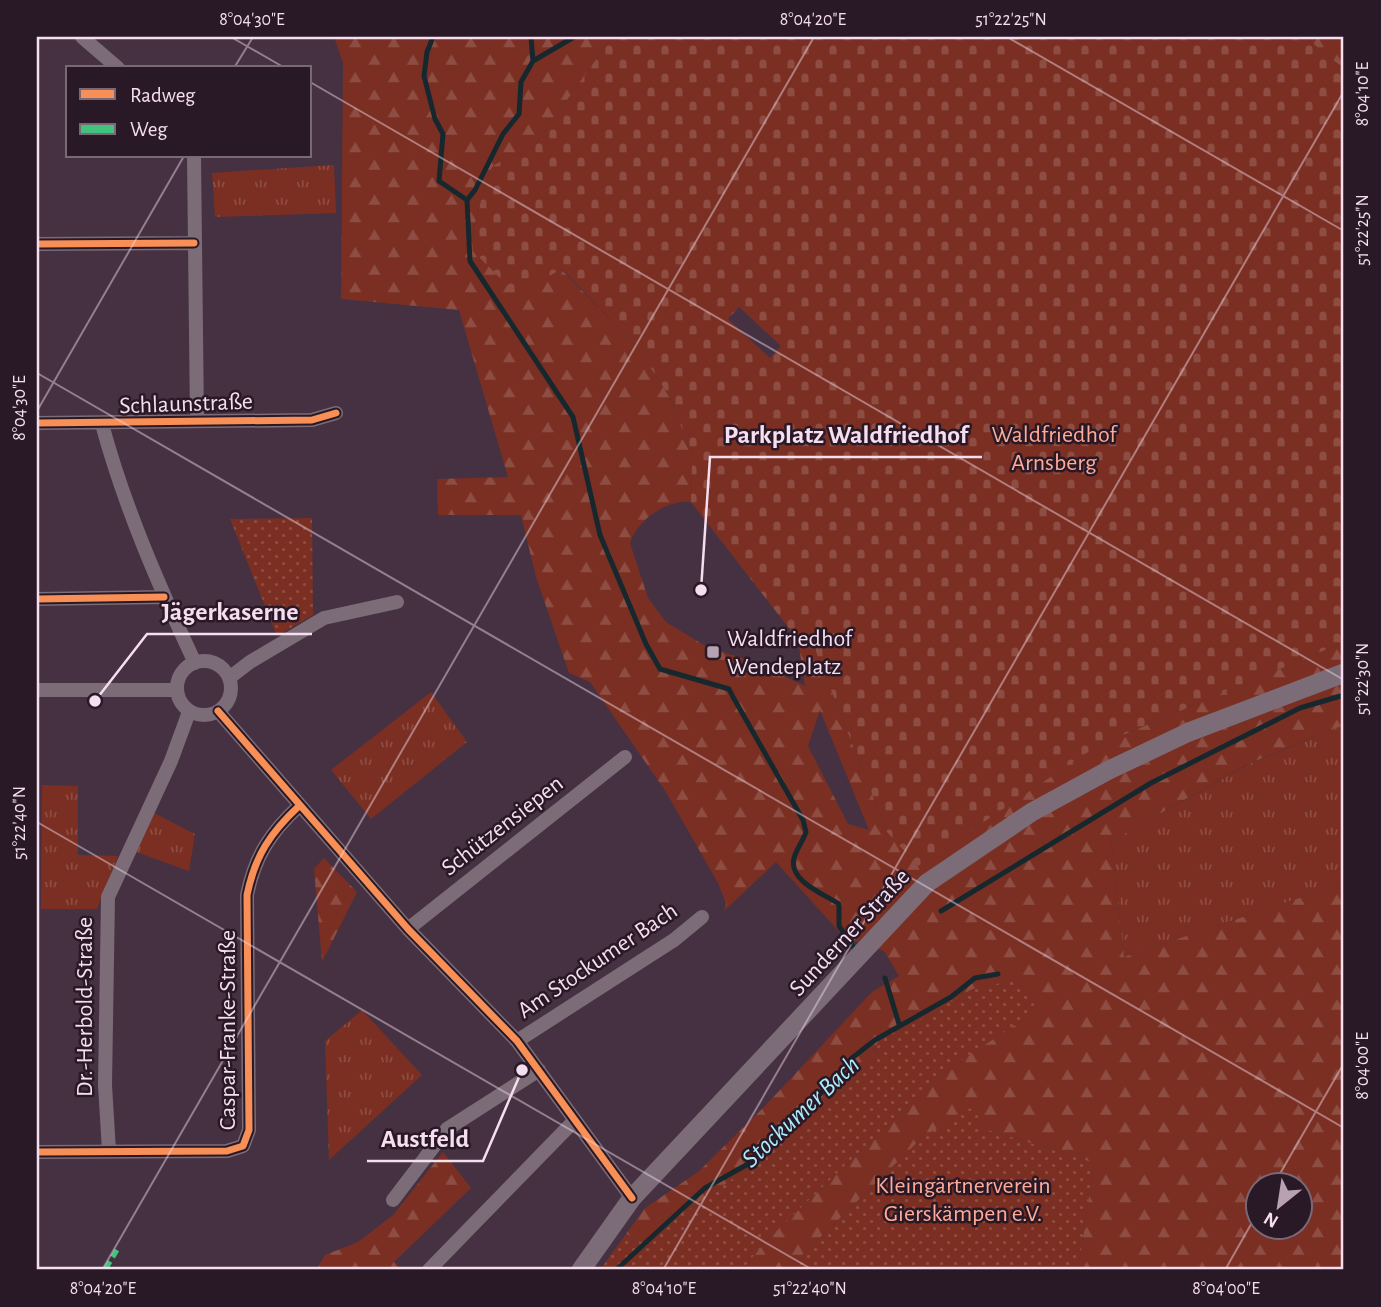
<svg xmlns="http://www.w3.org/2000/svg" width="1381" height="1307" font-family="'Alegreya Sans',sans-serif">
	<defs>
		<pattern id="grass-tufts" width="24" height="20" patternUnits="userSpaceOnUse" patternTransform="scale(1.75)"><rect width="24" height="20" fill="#7a2f22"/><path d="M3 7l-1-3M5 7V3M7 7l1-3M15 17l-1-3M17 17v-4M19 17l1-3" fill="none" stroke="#8e4d42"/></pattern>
		<pattern id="forest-firs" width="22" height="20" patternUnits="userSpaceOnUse" patternTransform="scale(1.75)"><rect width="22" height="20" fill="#7a2f22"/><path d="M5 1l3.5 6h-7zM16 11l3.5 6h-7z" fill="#8e4d42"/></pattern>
		<pattern id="cemetery-stones" width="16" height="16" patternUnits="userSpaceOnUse" patternTransform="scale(1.75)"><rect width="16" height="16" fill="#7a2f22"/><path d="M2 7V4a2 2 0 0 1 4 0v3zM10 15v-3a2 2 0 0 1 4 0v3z" fill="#8e4d42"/></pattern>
		<pattern id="park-dots" width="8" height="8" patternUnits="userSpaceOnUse" patternTransform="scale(1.75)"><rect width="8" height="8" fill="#7a2f22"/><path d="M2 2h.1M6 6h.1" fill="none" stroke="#8e4d42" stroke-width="1.8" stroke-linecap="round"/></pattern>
	</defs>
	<rect width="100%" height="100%" fill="#453141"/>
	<path fill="url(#grass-tufts)" d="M334,165l2,48 -121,4 -3,-44z
		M431,692l36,50 -96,77 -40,-49z
		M1344,725v158l-220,74 -13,-116 138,-77z
		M42,785l36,1v69l40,1 -21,53h-56z
		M154,813l41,21 -6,37 -53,-19z
		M362,1010l60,65 -93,85 -4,-119z"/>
	<path fill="url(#forest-firs)" fill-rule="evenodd" d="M334,37h278l-77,108 -41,20 -6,9 -19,73 92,22 76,78 34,52 21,57 -1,46c-25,-2 -53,17 -61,41l18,55 18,24 41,25 47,15 51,24 -7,-46 13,-1 76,193 162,-56 48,-30 247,-104v83l-96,39 -137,77 13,116 220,-74v387h-266l16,-107 -106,-33 -7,-6 -58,13 -136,133h-45l25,-30 158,-151 35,-28 77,-51 -21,-30 -137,58c-10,56 -187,169 -238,204l-15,-8 19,-26 53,-36 66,-65 108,-115 27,-16 -15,-25 -40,-14 -68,-75 -52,49 2,-8 -8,-20 -52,-91 -76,-110 -21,-9 -33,-96 -15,-62h-83l-1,-36 71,-2 -49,-167 -118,-11 2,-236zM820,710l49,120 -21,-6 -40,-78zM1258,1184h42v42h-42z
		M1305,37h39v32z
		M324,858l33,34 -35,70 -8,-93z
		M443,1152l28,36 -77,74 9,8h-87l9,-15 33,-13 35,-27z"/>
	<path fill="url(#cemetery-stones)" fill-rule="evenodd" d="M612,37h693l39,32v573l-247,104 -179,120 -31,-34 -76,-193 -13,1 -107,-138 1,-46 -21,-57 -34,-52 -75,-78 -46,25 -47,-47 19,-73 6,-9 41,-20zM739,307l42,39 -11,12 -42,-39z"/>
	<path fill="url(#park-dots)" d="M312,518l1,97 -36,21 -47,-117z
		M1016,980l22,30 -78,51 -35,28 -158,151 -25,30h-142l26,-36 15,8c50,-35 229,-149 238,-204l45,-20 48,-29z
		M974,1106l7,18 7,6 106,33 -16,107h-291l136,-133z"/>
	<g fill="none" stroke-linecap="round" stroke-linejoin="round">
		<path stroke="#16282e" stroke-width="5" d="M433,37l-6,15 -3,24 11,43 8,15 -4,47 28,19
			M531,37l2,24
			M574,37l-41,24 -12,21 -2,32 -16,20 -28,56 -8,10 3,61 103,156 27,118 46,109 14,25 69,20 3,6
			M733,697l70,123 3,12c-3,9 -10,18 -12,26 -6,23 30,36 45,46v22l15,22
			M941,911l210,-128 149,-75 44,-13
			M885,978l14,46
			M616,1270l89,-82 43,-24 56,-52 48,-54 23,-18 76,-43 24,-19 23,-4"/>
		<path stroke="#7b6c77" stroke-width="14" d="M82,37l36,31
			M194,156l3,264
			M37,244l157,-1
			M37,423l275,-3 24,-7
			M102,424c22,82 57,162 93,239
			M37,599l127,-2
			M177 688a27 27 0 1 1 54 0a27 27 0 1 1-54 0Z
			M229,678l21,-16 74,-44 73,-16
			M37,690h139
			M218,711l190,218 109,112 115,157
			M408,929l217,-172
			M517,1041l157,-101 28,-23
			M109,1151l-4,-66 3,-188 63,-136 18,-49
			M37,1152l190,-1 16,-5 6,-16 -2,-235c8,-39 23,-62 52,-89
			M393,1200l54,-71 92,-59
			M429,1270l146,-150"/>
		<path stroke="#7b6c77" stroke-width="19" d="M581,1270l51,-72 295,-315 105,-71 77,-42 80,-38 155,-59"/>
		<path stroke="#40c37c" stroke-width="5" stroke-dasharray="10 5" stroke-linecap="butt" d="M105,1270l12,-20"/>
		<defs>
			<path id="cycleway" d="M37,244l157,-1
				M37,423l275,-3 24,-7
				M37,599l127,-2
				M218,711l190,218 109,112 115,157
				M37,1152l190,-1 16,-5 6,-16 -2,-235c8,-39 23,-62 52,-89"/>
		</defs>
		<use href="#cycleway" stroke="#291926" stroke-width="11"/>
		<use href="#cycleway" stroke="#f78f57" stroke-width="7"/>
	</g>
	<path fill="none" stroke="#f5deef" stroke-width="2" stroke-opacity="0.45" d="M231,37l54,31M1007,37l337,194M234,68l19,-31M310,82l1034,598M37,373l1307,755M37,411l147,-255M37,822l776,448M1274,1184l70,-121M102,1270l712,-1233M663,1270l681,-1179M1225,1270l33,-58"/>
	<rect fill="#b7a1b2" stroke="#291926" stroke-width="2.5" x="706" y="645" width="14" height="14" rx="3.5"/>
	<g text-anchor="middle" stroke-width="5" stroke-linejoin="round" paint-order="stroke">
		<g font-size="24" fill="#f5deef" stroke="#291926">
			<text transform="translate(186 403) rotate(-2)" y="8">Schlaunstraße</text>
			<text transform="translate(502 825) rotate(-38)" y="8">Schützensiepen</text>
			<text transform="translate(849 932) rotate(-47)" y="8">Sunderner Straße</text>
			<text transform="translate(597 960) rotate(-34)" y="8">Am Stockumer Bach</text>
			<text transform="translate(84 1007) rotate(-90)" y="8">Dr.-Herbold-Straße</text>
			<text transform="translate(227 1030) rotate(-90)" y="8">Caspar-Franke-Straße</text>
		</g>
		<g font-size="24" fill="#ffaa96" stroke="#291926">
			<text x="1054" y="442">Waldfriedhof<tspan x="1054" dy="28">Arnsberg</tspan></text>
			<text x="963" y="1193">Kleingärtnerverein<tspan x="963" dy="28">Gierskämpen e.V.</tspan></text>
		</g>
		<g font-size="24" fill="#f5deef" stroke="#291926" text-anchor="start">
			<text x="727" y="646">Waldfriedhof<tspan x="727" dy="28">Wendeplatz</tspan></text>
		</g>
		<g font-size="26" font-style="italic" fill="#abedfd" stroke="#291926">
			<text transform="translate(800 1111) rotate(-43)" y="9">Stockumer Bach</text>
		</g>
	</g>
	<path fill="none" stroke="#f5deef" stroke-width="2.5" d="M701 590L710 457H982M95 701L147 634H312M522 1070L483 1161H367"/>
	<g fill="#f5deef" stroke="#291926" stroke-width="2.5">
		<circle cx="701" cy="590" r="7"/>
		<circle cx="95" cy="701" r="7"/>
		<circle cx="522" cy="1070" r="7"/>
	</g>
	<g font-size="26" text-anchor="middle" font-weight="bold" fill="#f5deef" stroke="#291926" stroke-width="5" stroke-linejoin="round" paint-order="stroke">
		<text x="846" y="443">Parkplatz Waldfriedhof</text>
		<text x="230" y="620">Jägerkaserne</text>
		<text x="425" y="1147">Austfeld</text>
	</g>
	<rect width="1381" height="1307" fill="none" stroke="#291926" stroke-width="77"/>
	<rect x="66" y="66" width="245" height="91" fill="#291926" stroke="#7b6876" stroke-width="2"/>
	<rect x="80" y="89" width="35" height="10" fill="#f78f57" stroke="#7b6876" stroke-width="2"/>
	<text x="130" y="102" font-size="21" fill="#f5deef">Radweg</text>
	<rect x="80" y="124" width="35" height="10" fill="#40c37c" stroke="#7b6876" stroke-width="2"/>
	<text x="130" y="136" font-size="21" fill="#f5deef">Weg</text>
	<g transform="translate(1279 1206) rotate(210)"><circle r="33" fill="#291926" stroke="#7b6876" stroke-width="2"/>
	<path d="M0-5L12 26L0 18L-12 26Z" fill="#b7a1b2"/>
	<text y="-10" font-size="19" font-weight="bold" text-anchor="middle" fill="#f5deef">N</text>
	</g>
	<rect x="38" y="38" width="1304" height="1230" fill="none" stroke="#f5deef" stroke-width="2.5"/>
	<g font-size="18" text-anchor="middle" fill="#f5deef">
		<text x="252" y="25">8°04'30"E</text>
		<text x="813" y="25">8°04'20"E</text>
		<text x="1011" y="25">51°22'25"N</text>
		<text transform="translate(1362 94) rotate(-90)" y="6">8°04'10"E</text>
		<text transform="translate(1362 230) rotate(-90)" y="6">51°22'25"N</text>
		<text transform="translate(19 408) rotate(-90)" y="6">8°04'30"E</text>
		<text transform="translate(1362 679) rotate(-90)" y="6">51°22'30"N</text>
		<text transform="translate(19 823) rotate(-90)" y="6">51°22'40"N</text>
		<text transform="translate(1362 1066) rotate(-90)" y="6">8°04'00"E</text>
		<text x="103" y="1294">8°04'20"E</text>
		<text x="664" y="1294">8°04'10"E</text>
		<text x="810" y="1294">51°22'40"N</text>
		<text x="1226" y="1294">8°04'00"E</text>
	</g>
</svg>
